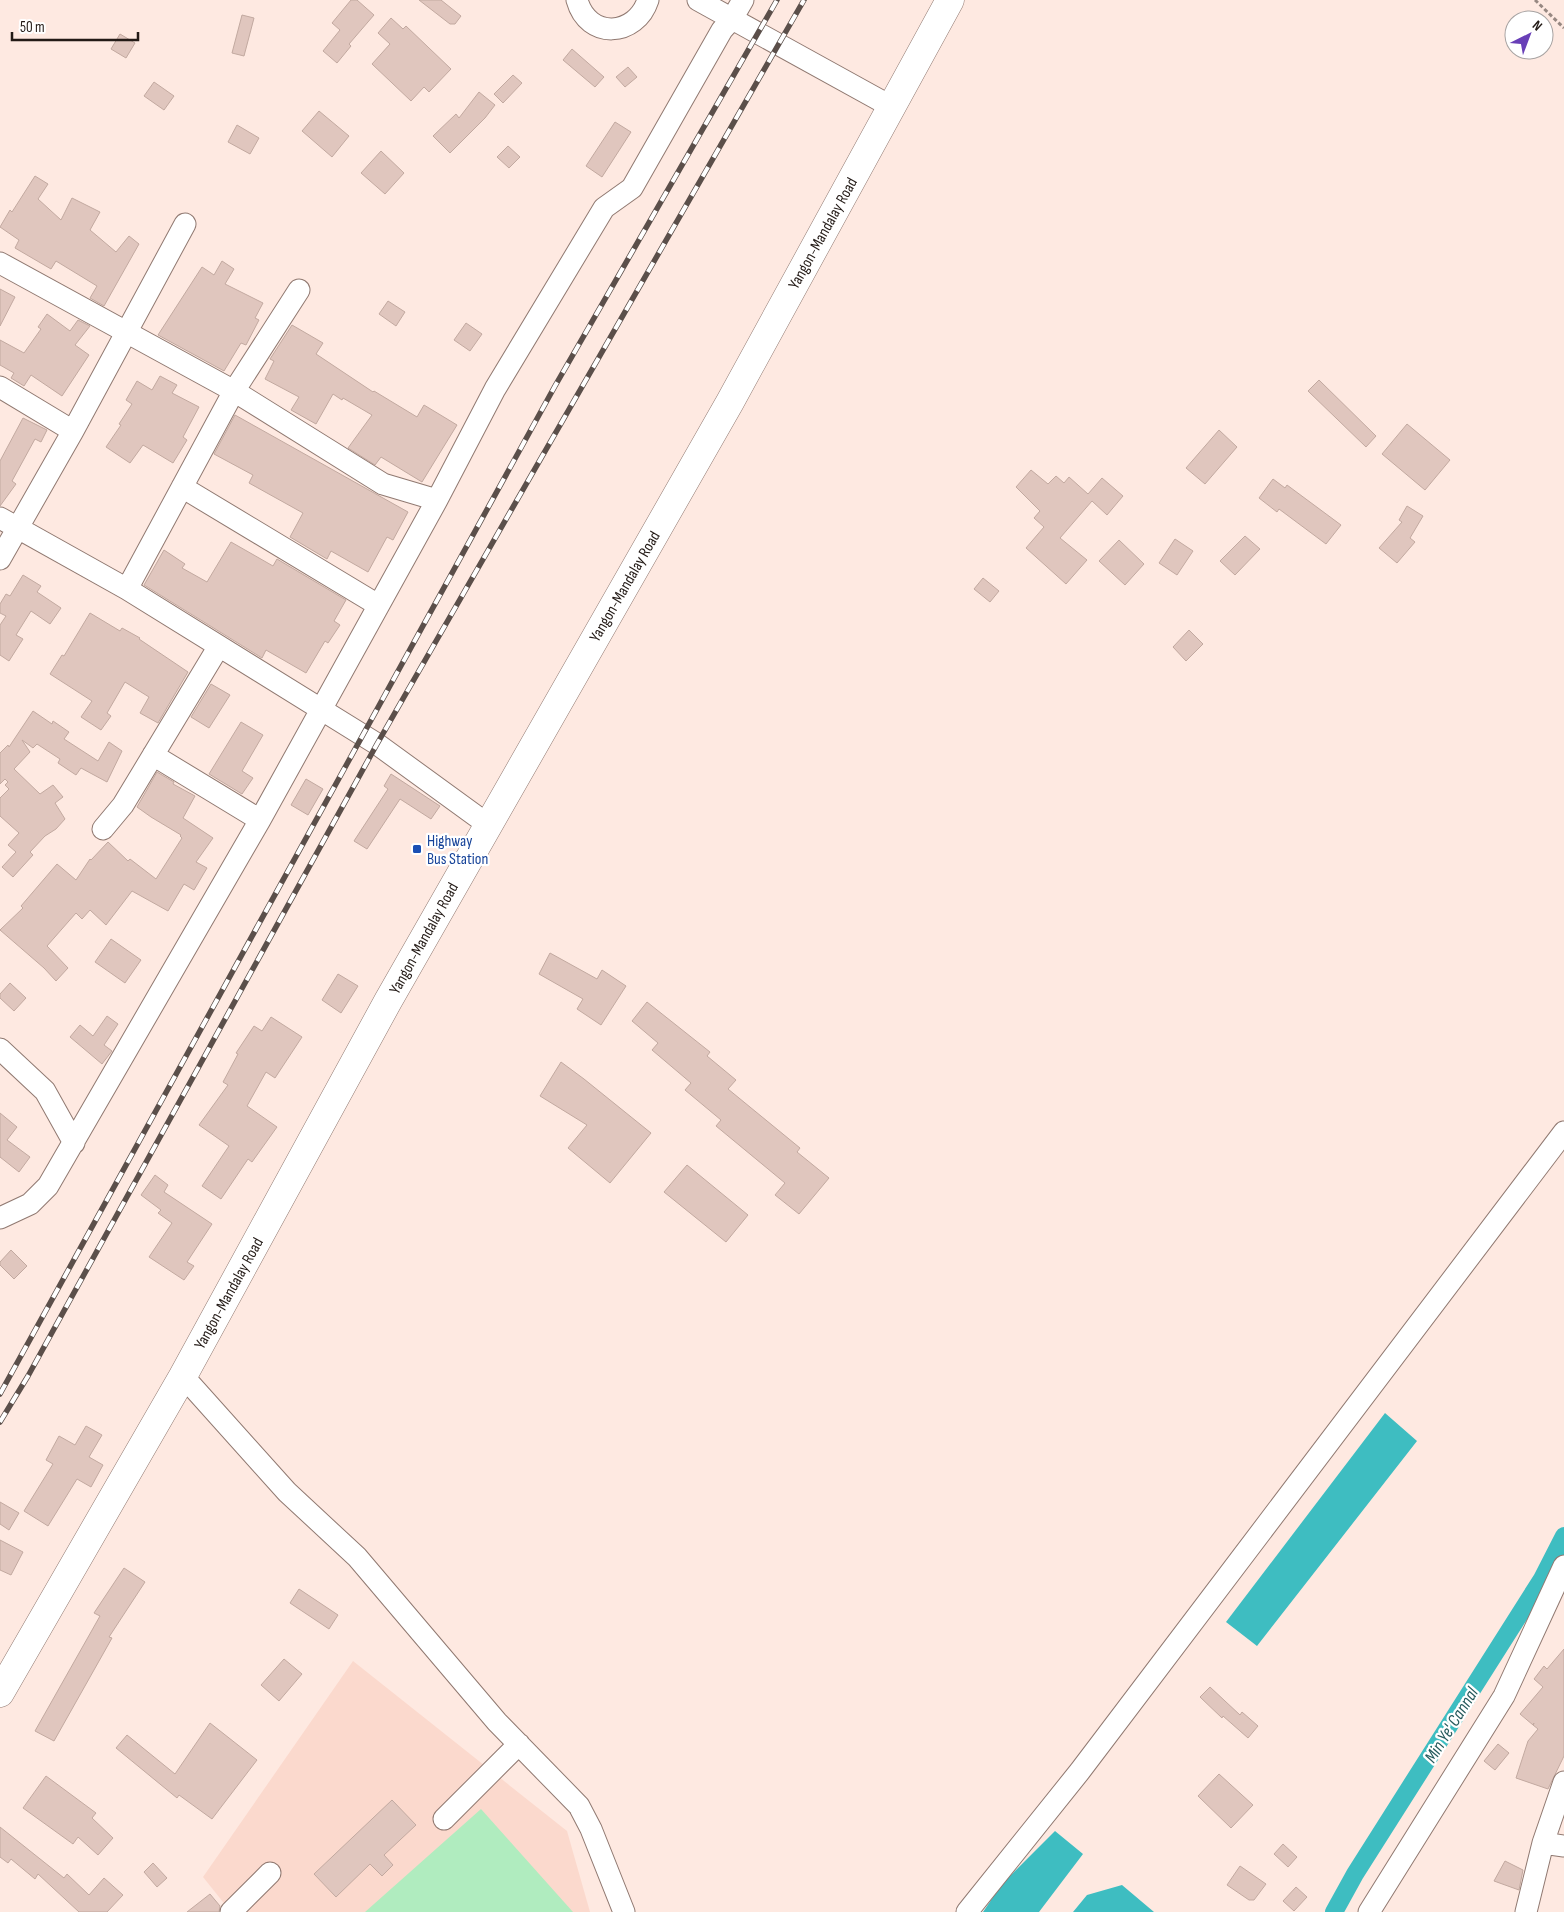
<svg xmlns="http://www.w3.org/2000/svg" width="1564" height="1912" font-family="'Sofia Sans Condensed',sans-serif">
	<rect width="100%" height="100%" fill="#fee9e1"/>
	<path fill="#fbd9cd" d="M353,1661l214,170 23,81h-359l-28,-35z"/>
	<path fill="#b0ecbf" d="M481,1809l92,103h-208z"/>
	<path fill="#3ebdc1" d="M1385,1413l32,28 -160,205 -31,-24z
		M1055,1831l28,23 -44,58h-56l19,-28z
		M1122,1885l32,27h-81l14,-17z"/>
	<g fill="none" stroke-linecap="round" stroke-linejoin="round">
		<path stroke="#3ebdc1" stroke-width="18" d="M1334,1912l21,-38 187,-295 22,-43"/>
	</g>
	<path fill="#e0c6be" stroke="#c2a9a0" d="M351,0h6l17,15 -25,29 2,2 -14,17 -14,-12 17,-21 -8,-7z
		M419,0h22l20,16 -6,8h-5z
		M242,15l12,3 -10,38 -12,-3z
		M391,18l12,11 3,-3 45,43 -22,23 -5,-5 -13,14 -39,-37 18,-20 -12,-11z
		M120,34l15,9 -9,15 -15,-9z
		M572,49l32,28 -9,10 -32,-27z
		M628,67l9,10 -12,10 -9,-10z
		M513,75l9,8 -19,20 -9,-9z
		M154,82l20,14 -10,14 -20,-14z
		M479,92l16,13 -10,13 -35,35 -17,-17 23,-22 3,4z
		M319,111l30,25 -17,21 -30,-26z
		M615,122l16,10 -29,45 -16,-11z
		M237,125l22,13 -9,16 -22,-12z
		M508,146l12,11 -11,11 -12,-11z
		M381,151l23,22 -19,21 -24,-21z
		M35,176l13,8 -10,15 23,21 11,-22 28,14 -10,18 26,22 13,-16 10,8 -35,62 -14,-8 7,-12 -41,-25 -5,8 -36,-21 4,-8 -19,-13 10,-17 2,2z
		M222,261l12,8 -9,15 38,19 -8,15 4,2 -13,25 -5,-2 -17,28 -66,-36 44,-68 12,8z
		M0,289l15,8 -15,29z
		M388,301l17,11 -9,14 -17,-12z
		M47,314l23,17 8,-11 12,6 -15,19 14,10 -27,41 -31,-21 -7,11 -13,-8 3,-5 -14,-8v-25l24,13 17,-24 -3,-2z
		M466,323l16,11 -12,17 -16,-11z
		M292,325l31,18 -7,11 57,38 1,-1 43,26 7,-12 33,20 -35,57 -41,-25 -6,8 -27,-17 24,-33 -29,-17 -1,2 -9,-6 -17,30 -25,-14 8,-13 -34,-18 9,-18 -4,-2z
		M160,376l17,9 -5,8 27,14 -16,30 4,3 -14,23 -30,-18 -13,18 -24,-16 15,-22 -2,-1 13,-20 -6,-4 11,-19 15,9z
		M1319,380l57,56 -10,11 -58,-56z
		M235,415l173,97 -15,28 -6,-3 -19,35 -37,-21 -4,8 -37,-22 13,-24 -54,-30 4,-8 -39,-21z
		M23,418l24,12 -6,12 -6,-3 -23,42 4,3 -16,22v-45z
		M1407,424l43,36 -25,30 -43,-36z
		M1219,430l18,17 -32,37 -19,-16z
		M1031,470l17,14 8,-8 8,7 5,-6 19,17 14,-16 21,18 -16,19 -15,-14 -32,37 27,22 -21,24 -40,-36 18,-21 -10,-9 6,-7 -24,-24z
		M1273,479l12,9 2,-3 54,40 -15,19 -47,-35 -2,3 -18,-14z
		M1407,506l16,10 -13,22 5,4 -18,21 -18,-15 23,-26 -3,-2z
		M1245,536l15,13 -25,26 -15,-14z
		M1175,539l18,12 -16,24 -18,-12z
		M1119,540l25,24 -19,21 -26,-24z
		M231,542l42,24 4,-7 69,41 -12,21 6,4 -12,18 -3,-2 -19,32 -40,-23 -4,8 -118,-73 20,-35 21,14 -3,4 25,14z
		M23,575l18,11 -4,6 24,16 -11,16 -19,-13 -15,24 7,4 -14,22 -9,-6v-30l6,-9 -6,-3v-9l6,-10 4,2z
		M983,578l16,13 -9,11 -16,-13z
		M90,613l30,18 2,-3 18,10 -1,1 49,33 -30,51 -18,-10 9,-16 -24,-15 -18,31 4,3 -10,14 -20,-13 11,-16 -42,-27 12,-19 2,1z
		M1189,630l14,14 -17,17 -13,-14z
		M211,684l19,11 -21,33 -18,-11z
		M33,711l19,13 1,-3 16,11 -5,7 34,22 11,-19 13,9 -15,31 -26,-14 -5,7 -18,-12 2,-4 -23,-15 -4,4 -11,-8 8,12 -16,17 26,25 13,-9 10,12 -8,6 10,16 -9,10 -11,7 -15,16 3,3 -20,22 -11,-10 14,-15 -8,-7 11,-12 -19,-17v-18l9,-9 -4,-4 3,-3 -3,-3 -5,5v-31l8,-8 1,2z
		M241,722l22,13 -21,36 11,7 -11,16 -33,-20z
		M157,772l17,10 -1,2 22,12 -12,22 30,20 -17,24 11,6 -13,22 -10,-6 -16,27 -36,-20 -26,34 -16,-15 -8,9 -6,-6 -29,33 21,22 -12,13 -12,-13 -44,-38 23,-22 -2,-2 36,-42 19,16 14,-21 1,1 17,-18 20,19 2,-2 26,20 26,-41 -2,-2 1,-1 -30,-18 -14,-10z
		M391,774l49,32 -9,13 -31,-20 -33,50 -13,-8 34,-52 -4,-3z
		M306,779l17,10 -15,26 -17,-10z
		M111,939l30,21 -16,23 -30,-21z
		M550,953l47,26 5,-9 24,16 -25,39 -24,-16 6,-10 -44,-25z
		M338,974l20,12 -17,27 -19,-13z
		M10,983l16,15 -12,13 -14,-13v-4z
		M647,1002l63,50 -3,4 29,24 -8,9 72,59 -3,4 32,26 -30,36 -24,-19 10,-12 -69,-57 5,-6 -36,-30 6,-7 -39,-33 6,-7 -26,-22z
		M107,1016l11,8 -14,21 8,6 -10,13 -32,-27 10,-12 13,11z
		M271,1017l31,20 -27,41 -9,-6 -19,34 30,21 -25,35 -4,-3 -27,40 -19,-13 27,-40 -30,-21 29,-40 -5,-3 15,-28 -2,-1 18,-27 8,5z
		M561,1062l23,17 67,54 -41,50 -42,-35 19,-23 -47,-29z
		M0,1113l17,14 -10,13 23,17 -11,15 -19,-15z
		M687,1165l61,50 -22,27 -62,-50z
		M155,1175l13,10 -4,7 48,32 -25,38 7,4 -10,14 -35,-23 23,-34 -14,-10 3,-3 -20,-15z
		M11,1250l16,16 -13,13 -14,-14v-3z
		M86,1426l16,9 -13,22 14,8 -12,22 -14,-8 -29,47 -24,-15 29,-47 -7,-4 13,-24 16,9z
		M0,1502l19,11 -10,17 -9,-6z
		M0,1540l23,12 -12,23 -11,-5z
		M124,1568l21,14 -36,55 3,1 -58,103 -19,-10 65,-115 -6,-3z
		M299,1589l39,26 -9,14 -39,-26z
		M1564,1649v107l-16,33 -32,-11 12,-37 10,-12 -5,-4 1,-2 -1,2 -13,-11 23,-27 -9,-8 10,-13 3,3z
		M284,1659l18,15 -23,27 -18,-16z
		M1210,1687l30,28 2,-3 16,14 -10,12 -25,-22 -1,2 -22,-21z
		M210,1723l47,37 -45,59 -33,-24 -2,3 -61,-50 11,-13 48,39z
		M1498,1744l11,9 -14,17 -11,-9z
		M1219,1774l34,31 -22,23 -33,-32z
		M46,1776l50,37 -4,5 21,20 -15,17 -20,-18 -5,7 -50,-36z
		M392,1800l24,25 -32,30 9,10 -11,11 -12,-12 -34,33 -22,-23z
		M0,1827l64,51 3,-4 22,21 15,-17 19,17 -16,17h-28l-41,-38 -3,5 -24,-20 -3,4 -8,-6z
		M1283,1844l14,13 -9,10 -14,-13z
		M1505,1861l18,9 -4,20 -25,-9z
		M153,1863l14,15 -10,9 -13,-15z
		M1240,1866l26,18 -12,16h-5l-22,-15z
		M1296,1887l11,10 -13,14 -11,-10z
		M210,1894l10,12 -1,6h-32z"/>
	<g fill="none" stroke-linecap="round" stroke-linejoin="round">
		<defs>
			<path id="minor" d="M577,0c11,40 59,37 71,0
				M698,0l194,107
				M0,263l234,128 149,93 54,16
				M0,387l73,44
				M182,487l196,118
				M0,518l127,71 250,155 110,80
				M0,559l73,-128 112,-207
				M127,589l107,-198 65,-101
				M153,755l107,65
				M103,829l20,-24 96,-159
				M0,1049l45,42 29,52
				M0,1218l30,-14 18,-18 212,-366 177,-320 58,-111 109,-181 28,-20 90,-158 10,-11 11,-19
				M183,1376l104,116 70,65 140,165 82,84 12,23 33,83
				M444,1819l75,-75
				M1543,1843l21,3
				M231,1912l39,-39
				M967,1912l113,-141 484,-639
				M1369,1912l135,-216 60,-130
				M1526,1912l17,-69 21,-61"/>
			<path id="highway" d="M0,1693l183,-317 205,-375 342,-599 220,-402"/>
		</defs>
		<use href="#minor" stroke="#907971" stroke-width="23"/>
		<use href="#highway" stroke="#907971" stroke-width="29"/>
		<path stroke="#978882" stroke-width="3" stroke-dasharray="4 2.5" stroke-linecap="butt" d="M1535,0l29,28"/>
		<use href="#minor" stroke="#fff" stroke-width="21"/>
		<use href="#highway" stroke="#fff" stroke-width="28"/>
		<defs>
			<path id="rail" d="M0,1394l555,-1008 222,-386
				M0,1422l28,-46 349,-632 427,-744"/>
		</defs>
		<use href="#rail" stroke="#5b4f4a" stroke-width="5.5"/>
		<use href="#rail" stroke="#fff" stroke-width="4" stroke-dasharray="11" stroke-linecap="butt"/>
	</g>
	<rect fill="#1a4fb4" stroke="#fff" stroke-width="2" x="412" y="844" width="10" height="10" rx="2.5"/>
	<g text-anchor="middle" stroke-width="4.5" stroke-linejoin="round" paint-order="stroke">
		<g font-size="16" fill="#231a16" stroke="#fff">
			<text transform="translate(822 233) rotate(-61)" y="6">Yangon-Mandalay Road</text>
			<text transform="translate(624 586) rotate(-60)" y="6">Yangon-Mandalay Road</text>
			<text transform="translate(423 938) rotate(-61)" y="6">Yangon-Mandalay Road</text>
			<text transform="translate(228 1293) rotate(-61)" y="6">Yangon-Mandalay Road</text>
		</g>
		<g font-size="16" fill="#164399" stroke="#fff" text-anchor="start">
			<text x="427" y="846">Highway<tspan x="427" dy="18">Bus Station</tspan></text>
		</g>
		<g font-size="18" font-style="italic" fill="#265a5c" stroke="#fff">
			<text transform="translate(1451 1725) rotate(-58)" y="6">Min Ye' Cannal</text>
		</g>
	</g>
	<g transform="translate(1529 35) rotate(42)"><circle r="24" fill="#ffffff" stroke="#a7a3a2"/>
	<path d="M0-4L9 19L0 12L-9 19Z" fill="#683fb7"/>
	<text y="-8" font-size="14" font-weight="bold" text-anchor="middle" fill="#231a16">N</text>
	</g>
	<path d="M12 32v8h126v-8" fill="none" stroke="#231a16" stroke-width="2.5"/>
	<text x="20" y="32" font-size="15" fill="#231a16" stroke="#ffffff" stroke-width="4" paint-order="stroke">50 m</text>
</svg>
